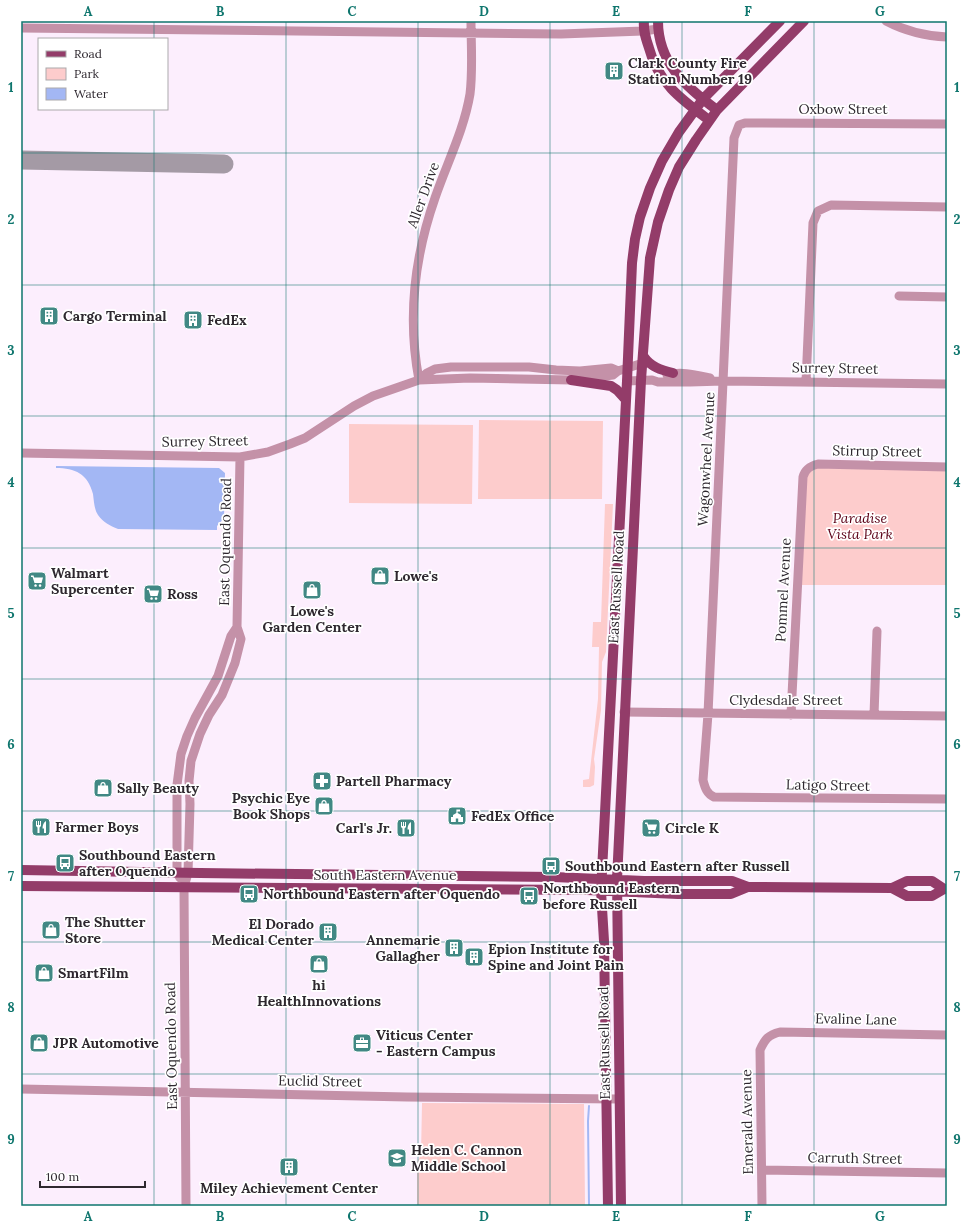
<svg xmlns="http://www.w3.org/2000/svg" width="968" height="1227" font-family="Lora,serif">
	<rect width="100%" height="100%" fill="#fceefd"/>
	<path fill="#fdcccc" d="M479,420l124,1 -1,78h-124z
		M349,424l124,1 -1,79 -123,-1z
		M811,466l136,3v116h-150l6,-110z
		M605,504h8l-7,148 -4,10 -1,48 -7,49 1,8 -1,18 -4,2h-7v-7l6,-1 9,-80 1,-52h-7l1,-25h8z
		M422,1103l162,1 1,102h-168v-44l4,-7z"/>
	<path fill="#a3b7f4" d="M56,466l163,2 6,5 -1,45 -7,8v4l-99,-1c-8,-3 -15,-7 -20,-14 -4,-6 -4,-14 -5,-21 -5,-20 -18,-26 -37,-26z"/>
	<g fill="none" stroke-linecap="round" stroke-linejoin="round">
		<path stroke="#a3b7f4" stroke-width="2" d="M589,1106l-1,15 1,85"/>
		<path stroke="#a49aa5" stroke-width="19" d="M21,160l203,4"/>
		<path stroke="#c491a8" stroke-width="9" d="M886,21c19,10 39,15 61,16
			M21,28l540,6 82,-3 15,-2
			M947,124l-202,-1 -6,2 -5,13 -26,576 -5,66c2,8 4,14 11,17l233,2
			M899,296l48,1
			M667,375c14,-4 29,0 43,3
			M419,380c-12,-63 -5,-122 16,-182 12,-35 29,-68 35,-104 3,-24 1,-49 1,-73
			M419,380l8,-7 8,-4 16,-2h78l27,3 24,1 31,-3 7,3
			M627,381l25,-1 6,2h32l33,-1 224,3
			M806,382l7,-159 5,-12 13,-6 116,2
			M21,453l219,4 28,-5 22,-8 15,-6 49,-32 19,-10 46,-16 51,-2 101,2 42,-5 5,-4 25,-8
			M624,712l323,4
			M791,715l12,-238c2,-8 7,-11 15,-13l129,3
			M874,715l3,-84
			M180,878l-3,-5v-88l4,-31 6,-18 8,-18 23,-42 13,-40 6,-9
			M21,1089l386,8 212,2
			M762,1170l185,3
			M186,1206l-2,-319 4,-14 2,-69 -1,-23 2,-20 9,-27 9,-19 13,-20 13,-32 6,-24 -4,-12 3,-170
			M762,1206l-2,-156c5,-11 8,-15 20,-18l167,3"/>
		<path stroke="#933c69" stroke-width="10" d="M644,21c-1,10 2,18 5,27 9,35 33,52 60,72
			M658,21c0,42 28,66 59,89
			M644,357c7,10 17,13 29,16
			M571,380l40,6 6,4 9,10
			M21,870l179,3 354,4 90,4h88l16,6
			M21,886l566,4 91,4h53l17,-7 144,1 15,-7h25l12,8
			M892,888l15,8h25l12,-7h3
			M608,1206l-4,-265 -3,-50 26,-510 5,-118 3,-24 5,-22 10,-29 12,-27 17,-29 24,-33 77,-78
			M621,1206l-4,-326 24,-500 9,-122 8,-36 11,-32 10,-23 17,-27 21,-30 87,-89"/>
	</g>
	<path fill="none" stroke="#0f766e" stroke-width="1" stroke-opacity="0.55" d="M154,21v18M286,21v1185M418,21v1185M550,21v1185M682,21v1185M814,21v1185M154,109v1097M21,153h926M21,285h926M21,416h926M21,548h926M21,679h926M21,811h926M21,942h926M21,1074h926"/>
	<defs>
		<symbol id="building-square" viewBox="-11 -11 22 22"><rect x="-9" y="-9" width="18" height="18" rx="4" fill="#418884" stroke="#fff"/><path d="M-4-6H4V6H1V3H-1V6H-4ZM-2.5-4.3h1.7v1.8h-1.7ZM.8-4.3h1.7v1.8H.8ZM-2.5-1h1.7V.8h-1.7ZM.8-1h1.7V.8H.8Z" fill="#fff"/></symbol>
		<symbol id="shop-square" viewBox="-11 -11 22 22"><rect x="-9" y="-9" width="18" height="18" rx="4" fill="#418884" stroke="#fff"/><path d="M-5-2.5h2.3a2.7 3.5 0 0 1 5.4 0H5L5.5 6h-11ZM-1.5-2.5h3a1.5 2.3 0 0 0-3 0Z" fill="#fff"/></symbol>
		<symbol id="supermarket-square" viewBox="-11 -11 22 22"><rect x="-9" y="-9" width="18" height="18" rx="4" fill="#418884" stroke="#fff"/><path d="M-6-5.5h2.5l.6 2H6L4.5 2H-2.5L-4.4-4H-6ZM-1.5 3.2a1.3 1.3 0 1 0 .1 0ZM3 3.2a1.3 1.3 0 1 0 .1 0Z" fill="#fff"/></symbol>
		<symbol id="pharmacy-square" viewBox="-11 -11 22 22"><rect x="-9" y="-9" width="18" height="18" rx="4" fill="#418884" stroke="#fff"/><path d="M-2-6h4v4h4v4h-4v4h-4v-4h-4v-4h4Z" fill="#fff"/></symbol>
		<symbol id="civic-square" viewBox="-11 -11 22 22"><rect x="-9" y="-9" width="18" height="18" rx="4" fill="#418884" stroke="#fff"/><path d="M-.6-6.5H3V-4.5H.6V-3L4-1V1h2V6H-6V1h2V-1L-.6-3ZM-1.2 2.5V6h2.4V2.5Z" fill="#fff"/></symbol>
		<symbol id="restaurant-square" viewBox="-11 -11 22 22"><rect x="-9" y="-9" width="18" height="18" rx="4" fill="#418884" stroke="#fff"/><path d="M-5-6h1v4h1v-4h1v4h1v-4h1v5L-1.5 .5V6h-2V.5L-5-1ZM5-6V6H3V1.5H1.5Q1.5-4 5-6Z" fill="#fff"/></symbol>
		<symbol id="bus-square" viewBox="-11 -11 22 22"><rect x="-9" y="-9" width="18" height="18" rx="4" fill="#418884" stroke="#fff"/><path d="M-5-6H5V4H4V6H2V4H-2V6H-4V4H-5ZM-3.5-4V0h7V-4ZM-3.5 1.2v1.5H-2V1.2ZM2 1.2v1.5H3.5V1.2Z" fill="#fff"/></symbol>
		<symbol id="office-square" viewBox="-11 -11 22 22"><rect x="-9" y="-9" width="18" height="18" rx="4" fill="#418884" stroke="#fff"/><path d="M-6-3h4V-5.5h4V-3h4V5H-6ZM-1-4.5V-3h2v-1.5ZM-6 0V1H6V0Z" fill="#fff"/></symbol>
		<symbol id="school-square" viewBox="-11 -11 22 22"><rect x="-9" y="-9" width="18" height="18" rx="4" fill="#418884" stroke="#fff"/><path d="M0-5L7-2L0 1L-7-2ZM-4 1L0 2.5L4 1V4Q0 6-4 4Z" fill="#fff"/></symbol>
	</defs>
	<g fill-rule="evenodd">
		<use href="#building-square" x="603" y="60" width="22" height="22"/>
		<use href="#building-square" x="38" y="305" width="22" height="22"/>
		<use href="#building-square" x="182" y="309" width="22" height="22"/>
		<use href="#shop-square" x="369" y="565" width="22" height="22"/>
		<use href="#supermarket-square" x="26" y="570" width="22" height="22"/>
		<use href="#shop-square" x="301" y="579" width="22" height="22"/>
		<use href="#supermarket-square" x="142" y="583" width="22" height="22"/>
		<use href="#pharmacy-square" x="311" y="770" width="22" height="22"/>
		<use href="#shop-square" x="92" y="777" width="22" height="22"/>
		<use href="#shop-square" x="313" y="795" width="22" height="22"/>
		<use href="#civic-square" x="446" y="805" width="22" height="22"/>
		<use href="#restaurant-square" x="30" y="816" width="22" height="22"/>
		<use href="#restaurant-square" x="395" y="817" width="22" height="22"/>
		<use href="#supermarket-square" x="640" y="817" width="22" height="22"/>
		<use href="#bus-square" x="54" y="852" width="22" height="22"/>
		<use href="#bus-square" x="540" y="855" width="22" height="22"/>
		<use href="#bus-square" x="238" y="883" width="22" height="22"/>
		<use href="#bus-square" x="518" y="885" width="22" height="22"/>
		<use href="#shop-square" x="40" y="919" width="22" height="22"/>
		<use href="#building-square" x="317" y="921" width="22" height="22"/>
		<use href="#building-square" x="443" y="937" width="22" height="22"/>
		<use href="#building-square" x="463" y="946" width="22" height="22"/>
		<use href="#shop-square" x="308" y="953" width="22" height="22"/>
		<use href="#shop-square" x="33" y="962" width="22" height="22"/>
		<use href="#shop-square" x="28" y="1032" width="22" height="22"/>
		<use href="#office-square" x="351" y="1032" width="22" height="22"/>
		<use href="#school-square" x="386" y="1147" width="22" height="22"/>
		<use href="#building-square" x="278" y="1156" width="22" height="22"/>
	</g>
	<g text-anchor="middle" stroke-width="3.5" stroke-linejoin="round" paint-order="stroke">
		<g font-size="14" font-weight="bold" fill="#2e282f" stroke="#fff" text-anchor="start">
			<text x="628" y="68">Clark County Fire<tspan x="628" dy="16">Station Number 19</tspan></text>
			<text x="63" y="321">Cargo Terminal</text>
			<text x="207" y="325">FedEx</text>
			<text x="51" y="578">Walmart<tspan x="51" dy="16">Supercenter</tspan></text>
			<text x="394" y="581">Lowe's</text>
			<text x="167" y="599">Ross</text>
			<text x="312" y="616" text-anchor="middle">Lowe's<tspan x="312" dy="16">Garden Center</tspan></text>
			<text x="336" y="786">Partell Pharmacy</text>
			<text x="117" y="793">Sally Beauty</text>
			<text x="310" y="803" text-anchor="end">Psychic Eye<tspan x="310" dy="16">Book Shops</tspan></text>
			<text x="471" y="821">FedEx Office</text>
			<text x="55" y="832">Farmer Boys</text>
			<text x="392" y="833" text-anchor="end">Carl's Jr.</text>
			<text x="665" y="833">Circle K</text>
			<text x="79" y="860">Southbound Eastern<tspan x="79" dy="16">after Oquendo</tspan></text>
			<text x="565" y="871">Southbound Eastern after Russell</text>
			<text x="543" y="893">Northbound Eastern<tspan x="543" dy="16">before Russell</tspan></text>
			<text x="263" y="899">Northbound Eastern after Oquendo</text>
			<text x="65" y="927">The Shutter<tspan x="65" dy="16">Store</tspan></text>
			<text x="314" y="929" text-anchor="end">El Dorado<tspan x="314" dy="16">Medical Center</tspan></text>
			<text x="440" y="945" text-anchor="end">Annemarie<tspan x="440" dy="16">Gallagher</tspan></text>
			<text x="488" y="954">Epion Institute for<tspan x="488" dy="16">Spine and Joint Pain</tspan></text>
			<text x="58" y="978">SmartFilm</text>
			<text x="319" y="990" text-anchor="middle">hi<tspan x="319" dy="16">HealthInnovations</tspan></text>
			<text x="376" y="1040">Viticus Center<tspan x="376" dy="16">- Eastern Campus</tspan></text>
			<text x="53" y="1048">JPR Automotive</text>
			<text x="411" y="1155">Helen C. Cannon<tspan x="411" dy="16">Middle School</tspan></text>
			<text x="289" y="1193" text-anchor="middle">Miley Achievement Center</text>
		</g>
		<g font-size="14" fill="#2e282f" stroke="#fff">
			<text x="843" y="114">Oxbow Street</text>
			<text transform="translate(423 195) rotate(-70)" y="5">Aller Drive</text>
			<text transform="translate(835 368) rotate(1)" y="5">Surrey Street</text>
			<text transform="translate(205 441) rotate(-1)" y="5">Surrey Street</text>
			<text transform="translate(877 451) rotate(1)" y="5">Stirrup Street</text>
			<text transform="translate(706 459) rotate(-87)" y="5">Wagonwheel Avenue</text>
			<text transform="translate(225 542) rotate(-89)" y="5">East Oquendo Road</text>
			<text transform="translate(616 587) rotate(-87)" y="5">East Russell Road</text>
			<text transform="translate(783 590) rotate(-87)" y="5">Pommel Avenue</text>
			<text x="786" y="705">Clydesdale Street</text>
			<text transform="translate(828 785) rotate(1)" y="5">Latigo Street</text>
			<text x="385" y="880">South Eastern Avenue</text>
			<text transform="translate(856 1019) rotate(1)" y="5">Evaline Lane</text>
			<text transform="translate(604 1043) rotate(-91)" y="5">East Russell Road</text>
			<text transform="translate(171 1046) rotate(-91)" y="5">East Oquendo Road</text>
			<text transform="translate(320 1081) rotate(1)" y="5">Euclid Street</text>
			<text transform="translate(747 1122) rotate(-91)" y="5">Emerald Avenue</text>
			<text transform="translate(855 1158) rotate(1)" y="5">Carruth Street</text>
		</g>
		<g font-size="14" font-style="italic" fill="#5b0016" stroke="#fff">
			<text x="860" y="523">Paradise<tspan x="860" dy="16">Vista Park</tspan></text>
		</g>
	</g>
	<rect width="968" height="1227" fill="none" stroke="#ffffff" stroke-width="44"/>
	<rect x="38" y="38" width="130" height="72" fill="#ffffff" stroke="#aba9ac"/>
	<rect x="46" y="51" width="20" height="6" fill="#933c69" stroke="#aba9ac"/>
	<text x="74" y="58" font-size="12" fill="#2e282f">Road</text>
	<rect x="46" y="68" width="20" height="12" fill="#fdcccc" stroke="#aba9ac"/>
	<text x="74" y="78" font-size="12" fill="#2e282f">Park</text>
	<rect x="46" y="88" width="20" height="12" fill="#a3b7f4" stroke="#aba9ac"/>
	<text x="74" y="98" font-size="12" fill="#2e282f">Water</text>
	<path d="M40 1181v6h105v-6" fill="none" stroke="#2e282f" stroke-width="2"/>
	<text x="46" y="1181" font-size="12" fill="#2e282f" stroke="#ffffff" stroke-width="3" paint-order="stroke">100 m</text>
	<rect x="22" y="22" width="924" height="1183" fill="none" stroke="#0f766e" stroke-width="1.5"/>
	<g font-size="13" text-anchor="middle" font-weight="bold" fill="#0f766e">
		<text x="88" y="16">A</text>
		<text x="220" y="16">B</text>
		<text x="352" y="16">C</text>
		<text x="484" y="16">D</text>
		<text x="616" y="16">E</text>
		<text x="748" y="16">F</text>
		<text x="880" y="16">G</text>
		<text x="11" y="92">1</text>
		<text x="957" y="92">1</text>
		<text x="11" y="224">2</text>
		<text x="957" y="224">2</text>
		<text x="11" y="355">3</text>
		<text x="957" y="355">3</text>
		<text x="11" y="487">4</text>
		<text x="957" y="487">4</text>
		<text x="11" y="618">5</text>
		<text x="957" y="618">5</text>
		<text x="11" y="749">6</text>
		<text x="957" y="749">6</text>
		<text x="11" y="881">7</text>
		<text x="957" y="881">7</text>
		<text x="11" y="1012">8</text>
		<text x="957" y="1012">8</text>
		<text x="11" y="1144">9</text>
		<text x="957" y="1144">9</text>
		<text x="88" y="1221">A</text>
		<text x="220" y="1221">B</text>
		<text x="352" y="1221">C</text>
		<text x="484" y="1221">D</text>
		<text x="616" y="1221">E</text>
		<text x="748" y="1221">F</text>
		<text x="880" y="1221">G</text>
	</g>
</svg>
